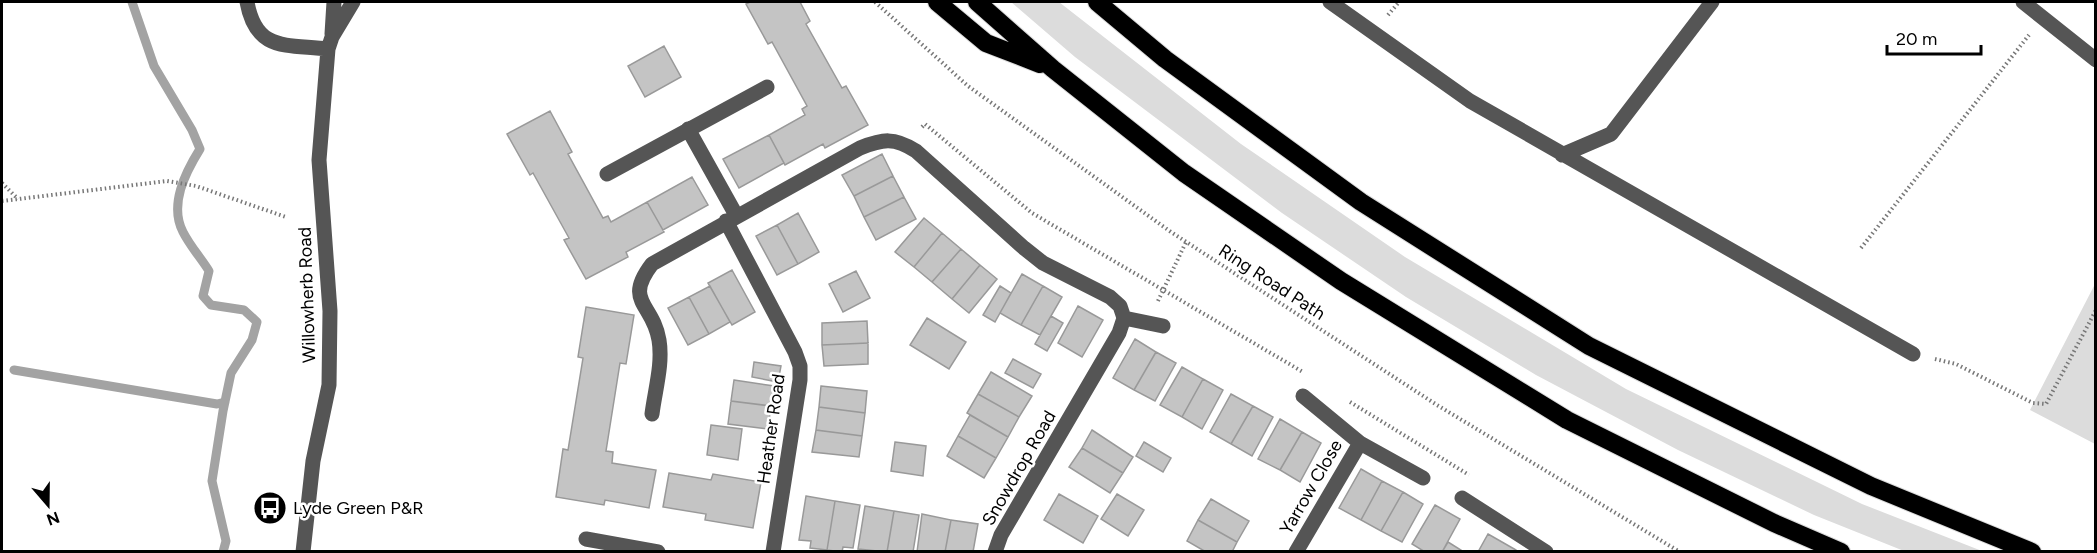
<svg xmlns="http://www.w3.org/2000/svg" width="2097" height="553" font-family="Figtree,sans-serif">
	<rect width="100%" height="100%" fill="#fff"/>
	<path fill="#dcdcdc" d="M1011,2h48l182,142 164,113 221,132 236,115 120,47h-78l-90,-36 -136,-65 -142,-75 -130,-78 -124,-84 -207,-156z
		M2095,284v160l-65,-34z"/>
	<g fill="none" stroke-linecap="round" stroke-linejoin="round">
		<path stroke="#a3a3a3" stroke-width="9" d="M132,2l22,64 38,64 8,19c-15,24 -31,56 -17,83 7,14 18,26 26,39l-6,25 8,9 33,5 13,12 -5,18 -21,33 -8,38 -11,70 14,60 -3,11
			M14,370l203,34 8,-2"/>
	</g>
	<path fill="#c4c4c4" stroke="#999" stroke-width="1.5" d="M750,2h50l10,19 -4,3 36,64 4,-2 22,39 -43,23 -2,-4 -38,21 -16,-30 36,-20 -3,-6 5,-3 -35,-64 -4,2 -22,-40z
		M664,46l17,31 -36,20 -17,-31z
		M550,111l22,41 -4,2 35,64 5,-2 3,6 36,-20 17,30 -38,20 2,5 -42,22 -22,-39 5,-2 -36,-65 -3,2 -23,-41z
		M769,135l15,28 -45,25 -16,-29z
		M882,154l11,22 -39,20 -12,-21z
		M893,176l11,21 -40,20 -10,-21z
		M692,177l16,28 -45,25 -16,-28z
		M904,197l12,22 -40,21 -12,-23z
		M798,213l21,39 -21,12 -21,-39z
		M924,218l18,15 -28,34 -19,-15z
		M777,225l21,39 -21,11 -21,-39z
		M942,233l19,16 -29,33 -18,-15z
		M961,249l19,16 -28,34 -20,-17z
		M980,265l17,14 -28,34 -17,-14z
		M732,270l23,42 -23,13 -24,-42z
		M856,271l14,27 -27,14 -14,-28z
		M1022,274l21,12 -22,39 -21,-12z
		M710,286l20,36 -21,12 -20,-37z
		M1000,286l11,7 -16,29 -12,-7z
		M1043,286l19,11 -22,38 -19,-10z
		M689,297l20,37 -21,11 -20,-37z
		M1078,306l25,14 -21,37 -24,-14z
		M586,307l48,8 -8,49 -6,-1 -14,88 7,1 -1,11 44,7 -7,38 -44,-8 -1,5 -48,-8 7,-48 5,1 15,-92 -5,-1z
		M1051,316l12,7 -16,28 -12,-7z
		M927,318l39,24 -17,27 -39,-24z
		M867,321l1,22 -46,2v-22z
		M1135,339l21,13 -22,38 -21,-12z
		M868,343v21l-44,2 -2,-21z
		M1156,352l20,11 -21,38 -21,-11z
		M1013,359l28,15 -8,14 -28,-15z
		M754,362l27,4 -3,16 -26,-5z
		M1182,367l21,12 -21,38 -22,-12z
		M991,372l41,24 -13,21 -41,-23z
		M1203,379l20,11 -21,39 -20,-12z
		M734,380l40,6 -3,20 -40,-5z
		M821,386l46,5 -2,22 -46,-6z
		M978,394l41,23 -11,20 -41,-24z
		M1231,394l22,12 -22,38 -21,-12z
		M731,401l40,5 -3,23 -40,-5z
		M1253,406l20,11 -21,39 -21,-12z
		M819,407l46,6 -3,23 -46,-6z
		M970,415l38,22 -12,21 -38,-22z
		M1280,419l22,13 -22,38 -22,-11z
		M711,425l31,4 -4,31 -31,-5z
		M816,430l46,6 -3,21 -47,-5z
		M1092,430l41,27 -10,16 -41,-25z
		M1302,432l19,11 -21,39 -20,-12z
		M958,436l38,22 -12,20 -37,-22z
		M895,442l31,4 -3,30 -32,-5z
		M1144,442l27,16 -8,14 -27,-16z
		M1082,448l41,25 -13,20 -41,-26z
		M1361,469l21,12 -21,39 -22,-12z
		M669,473l42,7 2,-6 48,8 -8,46 -48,-8 1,-6 -43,-7z
		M1382,481l21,11 -22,39 -20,-11z
		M1403,492l20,12 -21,38 -21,-11z
		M1059,494l39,22 -15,27 -39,-23z
		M1117,494l27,16 -16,26 -27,-17z
		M806,496l29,5 -8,49 -17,-2 1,-7 -12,-1z
		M1211,499l38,22 -12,21 -39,-22z
		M835,501l25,4 -7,43 -10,-1 -1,5 -15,-2z
		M1435,505l25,14 -18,33h-17l-13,-8z
		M865,506l29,5 -7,41 -29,-3z
		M894,511l25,4 -6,37h-26z
		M922,514l29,6 -6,32h-28z
		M951,520l27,4 -5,28h-28z
		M1198,520l39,22 -5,10h-26l-19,-11z
		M1488,534l28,16v2h-38z
		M1448,542l16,10h-22z"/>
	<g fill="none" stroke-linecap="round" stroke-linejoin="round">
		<defs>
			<path id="highway" d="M937,2l49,41 54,21
				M977,2l76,67 131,104 157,108 226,139 207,103 67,29
				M1097,2l68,57 196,143 228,144 282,140 161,66"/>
		</defs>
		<use href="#highway" stroke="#dbdbdb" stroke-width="20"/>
		<path stroke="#777" stroke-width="4" stroke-dasharray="1.5 3" stroke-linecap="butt" d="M875,2l93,84 203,146 266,173 243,147
			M1388,15l11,-13
			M922,127l3,-3 107,89 271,159
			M2,183l16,16
			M2,201l165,-20 29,5 90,31
			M1861,248l168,-213
			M1158,301l28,-59
			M1935,359l21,5 77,39 13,1 50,-94
			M1350,402l119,73"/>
		<path stroke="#555" stroke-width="15" d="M247,2c9,50 39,42 81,47
			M1330,2l140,99 443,253
			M2023,2l73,58
			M332,34l2,-32
			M688,129l48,86
			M1562,155l49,-21 101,-132
			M607,174l160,-87
			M726,221l69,131 5,14v14l-27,172
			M1124,318l39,8
			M1303,396l57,47 63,35
			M652,414c3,-24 11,-50 7,-74 -6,-37 -36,-38 -7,-76l208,-116c23,-9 34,-11 56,3l108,97 19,15 67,34 10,9 4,12 -5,15 -118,202 -6,17
			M1462,498l84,54
			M586,539l72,13
			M303,552l10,-91 16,-76 1,-74 -11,-151 9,-111 4,-12 21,-35
			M1296,552l64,-109"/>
		<use href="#highway" stroke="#000" stroke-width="18"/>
	</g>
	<defs>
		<symbol id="bus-disc" viewBox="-11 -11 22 22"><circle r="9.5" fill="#000" stroke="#fff"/><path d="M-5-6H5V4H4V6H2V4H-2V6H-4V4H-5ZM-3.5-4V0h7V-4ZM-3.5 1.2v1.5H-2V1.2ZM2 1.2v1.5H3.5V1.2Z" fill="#fff"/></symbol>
	</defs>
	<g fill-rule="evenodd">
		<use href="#bus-disc" x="251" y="489" width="38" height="38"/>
	</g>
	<g text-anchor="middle" stroke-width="5" stroke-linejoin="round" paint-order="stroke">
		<g font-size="18" fill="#000" stroke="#fff">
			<text transform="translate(1272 282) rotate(33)" y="6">Ring Road Path</text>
			<text transform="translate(307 295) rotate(-92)" y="6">Willowherb Road</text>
			<text transform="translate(771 429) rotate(-82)" y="6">Heather Road</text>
			<text transform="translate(1019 468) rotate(-60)" y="6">Snowdrop Road</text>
			<text transform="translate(1311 487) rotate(-60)" y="6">Yarrow Close</text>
		</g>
		<g font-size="18" fill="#000" stroke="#fff" text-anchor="start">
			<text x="293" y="514">Lyde Green P&amp;R</text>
		</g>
	</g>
	<rect width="2097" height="553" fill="none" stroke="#000000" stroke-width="6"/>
	<g transform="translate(48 505) rotate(160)" stroke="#ffffff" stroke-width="4.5" paint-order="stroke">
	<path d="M0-4.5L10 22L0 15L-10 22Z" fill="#000000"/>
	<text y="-9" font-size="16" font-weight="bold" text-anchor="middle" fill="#000000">N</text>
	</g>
	<path d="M1887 45v9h94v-9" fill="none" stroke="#000000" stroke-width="3"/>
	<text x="1896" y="45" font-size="18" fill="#000000" stroke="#ffffff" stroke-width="4.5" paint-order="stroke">20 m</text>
</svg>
